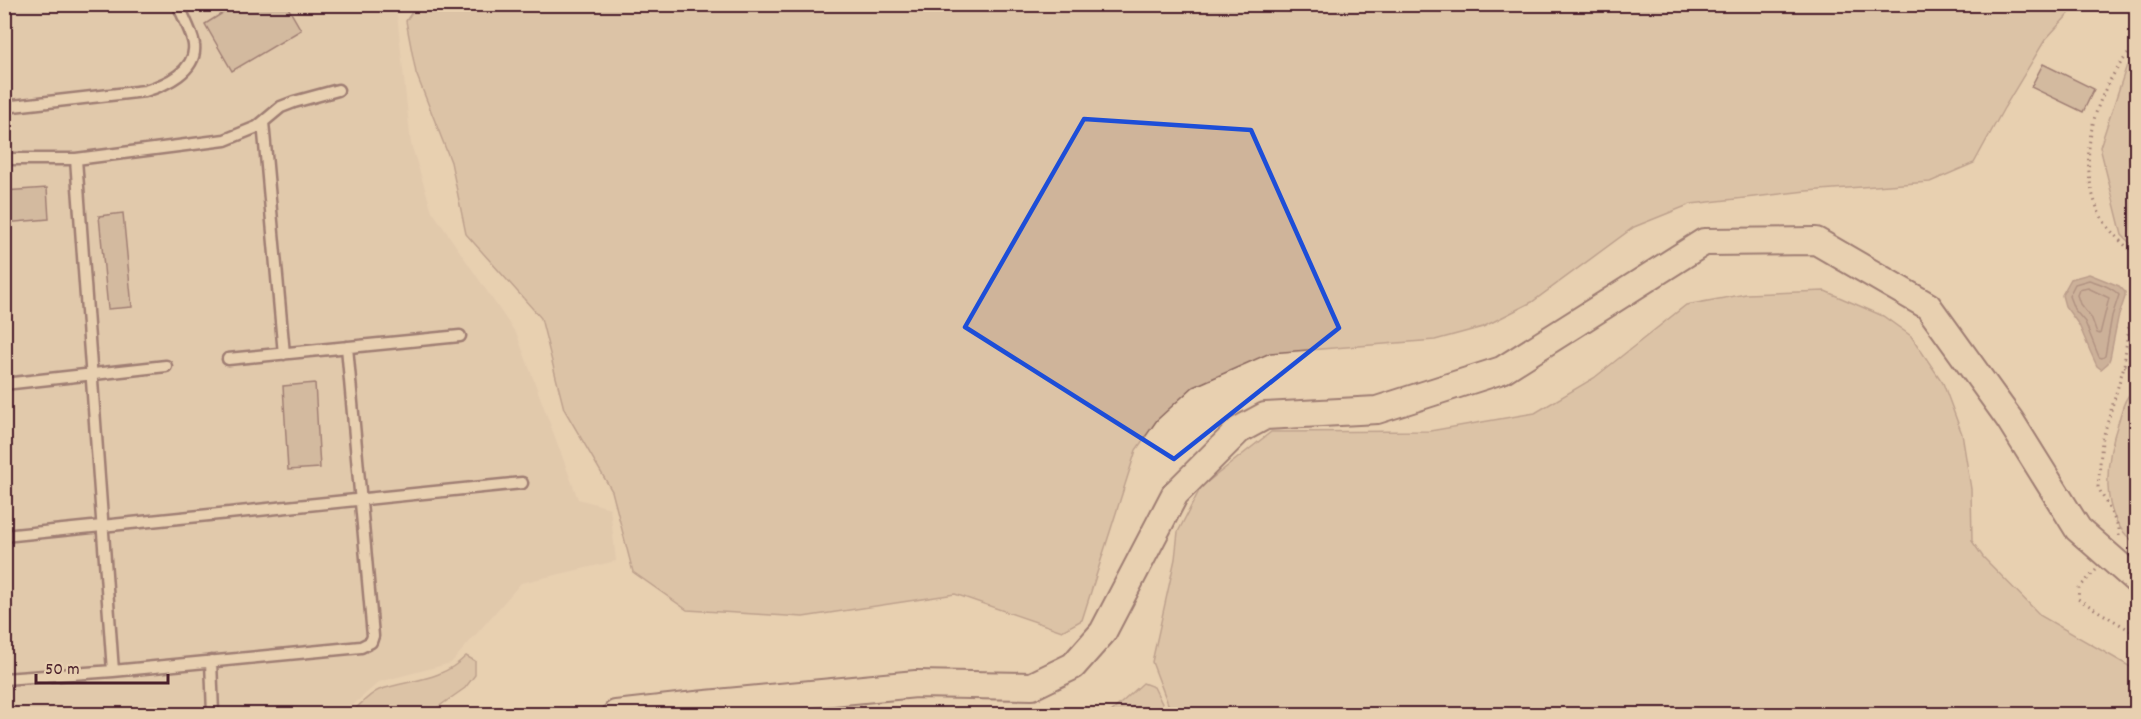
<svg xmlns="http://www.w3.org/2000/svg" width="2141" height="719" font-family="Dekko,sans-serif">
	<rect width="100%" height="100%" fill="#e8d0b0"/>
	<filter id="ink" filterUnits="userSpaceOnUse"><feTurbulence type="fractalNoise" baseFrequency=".0167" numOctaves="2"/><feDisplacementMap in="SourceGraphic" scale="12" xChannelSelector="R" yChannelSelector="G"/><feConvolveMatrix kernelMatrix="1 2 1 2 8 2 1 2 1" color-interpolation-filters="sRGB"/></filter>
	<g filter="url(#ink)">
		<path fill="#dac1a5" d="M4,5h392l15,139 21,67 85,124 61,164 32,9 6,53 -95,22 -70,80 -72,19 -36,32h-338z"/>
		<path fill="#cfb49a" stroke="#8c6a62" stroke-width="1.5" d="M429,5v-1l1648,1 -32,35 -41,68 -30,55 -44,19 -124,9 -115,13 -57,23 -102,75 -49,25 -48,13 -165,13 -77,34 -36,33 -21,30 -54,170 -20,11 -107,-37 -152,23 -116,-7 -54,-38 -21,-81 -48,-82 -23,-91 -75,-84 -15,-72 -35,-89 -10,-52 10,-15z
			M2136,59v190l-14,-14 -22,-88 26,-79z
			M1825,291l58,25 28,20 32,47 19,51 9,55 1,52 11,16 58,59 95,54v44h-962l-4,-5 -18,-47 23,-103 3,-27 23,-45 70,-55 159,-1 105,-18 59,-35 92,-73 60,-11z
			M2136,388v155c-39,-25 -30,-85 -17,-123 2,-7 4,-16 8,-22 2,-4 6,-7 9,-10z
			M466,656l9,5v14l-10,13 -37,26h-78c8,-7 19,-20 29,-24 32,-11 61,-8 87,-34z
			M1143,683l11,4 13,27h-58z"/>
		<path fill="#ac8c7d" stroke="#85605c" stroke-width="1.5" d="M2089,274l30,12 6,6v5l-7,21 -8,40 -2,5 -7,6 -4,-3 -6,-13 -12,-28 -14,-19 -3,-11 9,-16z"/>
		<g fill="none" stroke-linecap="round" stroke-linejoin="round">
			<path stroke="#714b4c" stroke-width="1.5" d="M2089,280c10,3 23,7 30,15l-7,21 -7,40 -3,2 -3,-1 -14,-35 -11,-13 -5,-13 6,-12z
				M2088,288l21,10 -9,36 -3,-1 -5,-14 -12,-15 -3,-9 2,-5z"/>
		</g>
		<path fill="#bb9f8b" stroke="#4a1f2b" stroke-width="1.5" d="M237,4h49l15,26 -69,41 -27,-47z
			M2043,64l51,25 -11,23 -52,-25z
			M47,188l2,31 -45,4v-32z
			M123,213l9,94 -24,2 -9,-93z
			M315,383l5,85 -32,2 -5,-84z"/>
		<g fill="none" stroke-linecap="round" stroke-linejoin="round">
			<defs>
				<path id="service" d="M4,107l141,-16c20,-6 52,-20 49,-46 -1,-11 -12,-30 -16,-41
					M263,122l21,232
					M4,159h72l149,-19 32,-13 24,-20 13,-5 44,-12
					M76,159l37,512
					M228,359l232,-23
					M4,384l162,-18
					M4,536l518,-53
					M211,661l2,53
					M4,679l109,-8 248,-24 10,-5 2,-6 -26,-289"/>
				<path id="tertiary" d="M616,714l80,-9 220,-21 116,2 41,-20 30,-34 72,-138 64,-64 26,-14 112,-6 125,-40 202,-128 112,-1 112,65 82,114 68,109 58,51"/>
			</defs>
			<use href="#service" stroke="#4a1f2b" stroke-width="15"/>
			<use href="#tertiary" stroke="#4a1f2b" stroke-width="30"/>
			<path stroke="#4a1f2b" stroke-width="3" stroke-dasharray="1.5 4.5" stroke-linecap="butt" d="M2136,45c-40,41 -61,110 -38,165 8,19 23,32 38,45
				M2124,366l12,1
				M2119,536v-8l-21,-41 4,-46 22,-75 4,-37 8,-17
				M2096,570l-17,18 -1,11 58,35"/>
			<use href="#service" stroke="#e8d0b0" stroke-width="10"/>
			<use href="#tertiary" stroke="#e8d0b0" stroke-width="26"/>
		</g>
	</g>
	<path d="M0 0H2141V719H0ZM1084,119l167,11 88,198 -165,131 -209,-132z" fill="#e8d0b0" fill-opacity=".55" fill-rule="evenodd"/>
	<path fill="none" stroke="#1d4ed8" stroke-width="4.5" stroke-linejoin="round" d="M1084,119l167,11 88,198 -165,131 -209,-132z"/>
	<rect width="2141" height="719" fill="none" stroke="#e8d0b0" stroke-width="24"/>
	<rect x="12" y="12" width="2117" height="695" fill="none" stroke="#4a1f2b" stroke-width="2" filter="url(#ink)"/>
	<path d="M36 674v9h132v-9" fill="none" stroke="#4a1f2b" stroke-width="3"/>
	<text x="45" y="674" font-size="18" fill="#4a1f2b" stroke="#e8d0b0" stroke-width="4.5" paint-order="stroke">50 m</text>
</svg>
